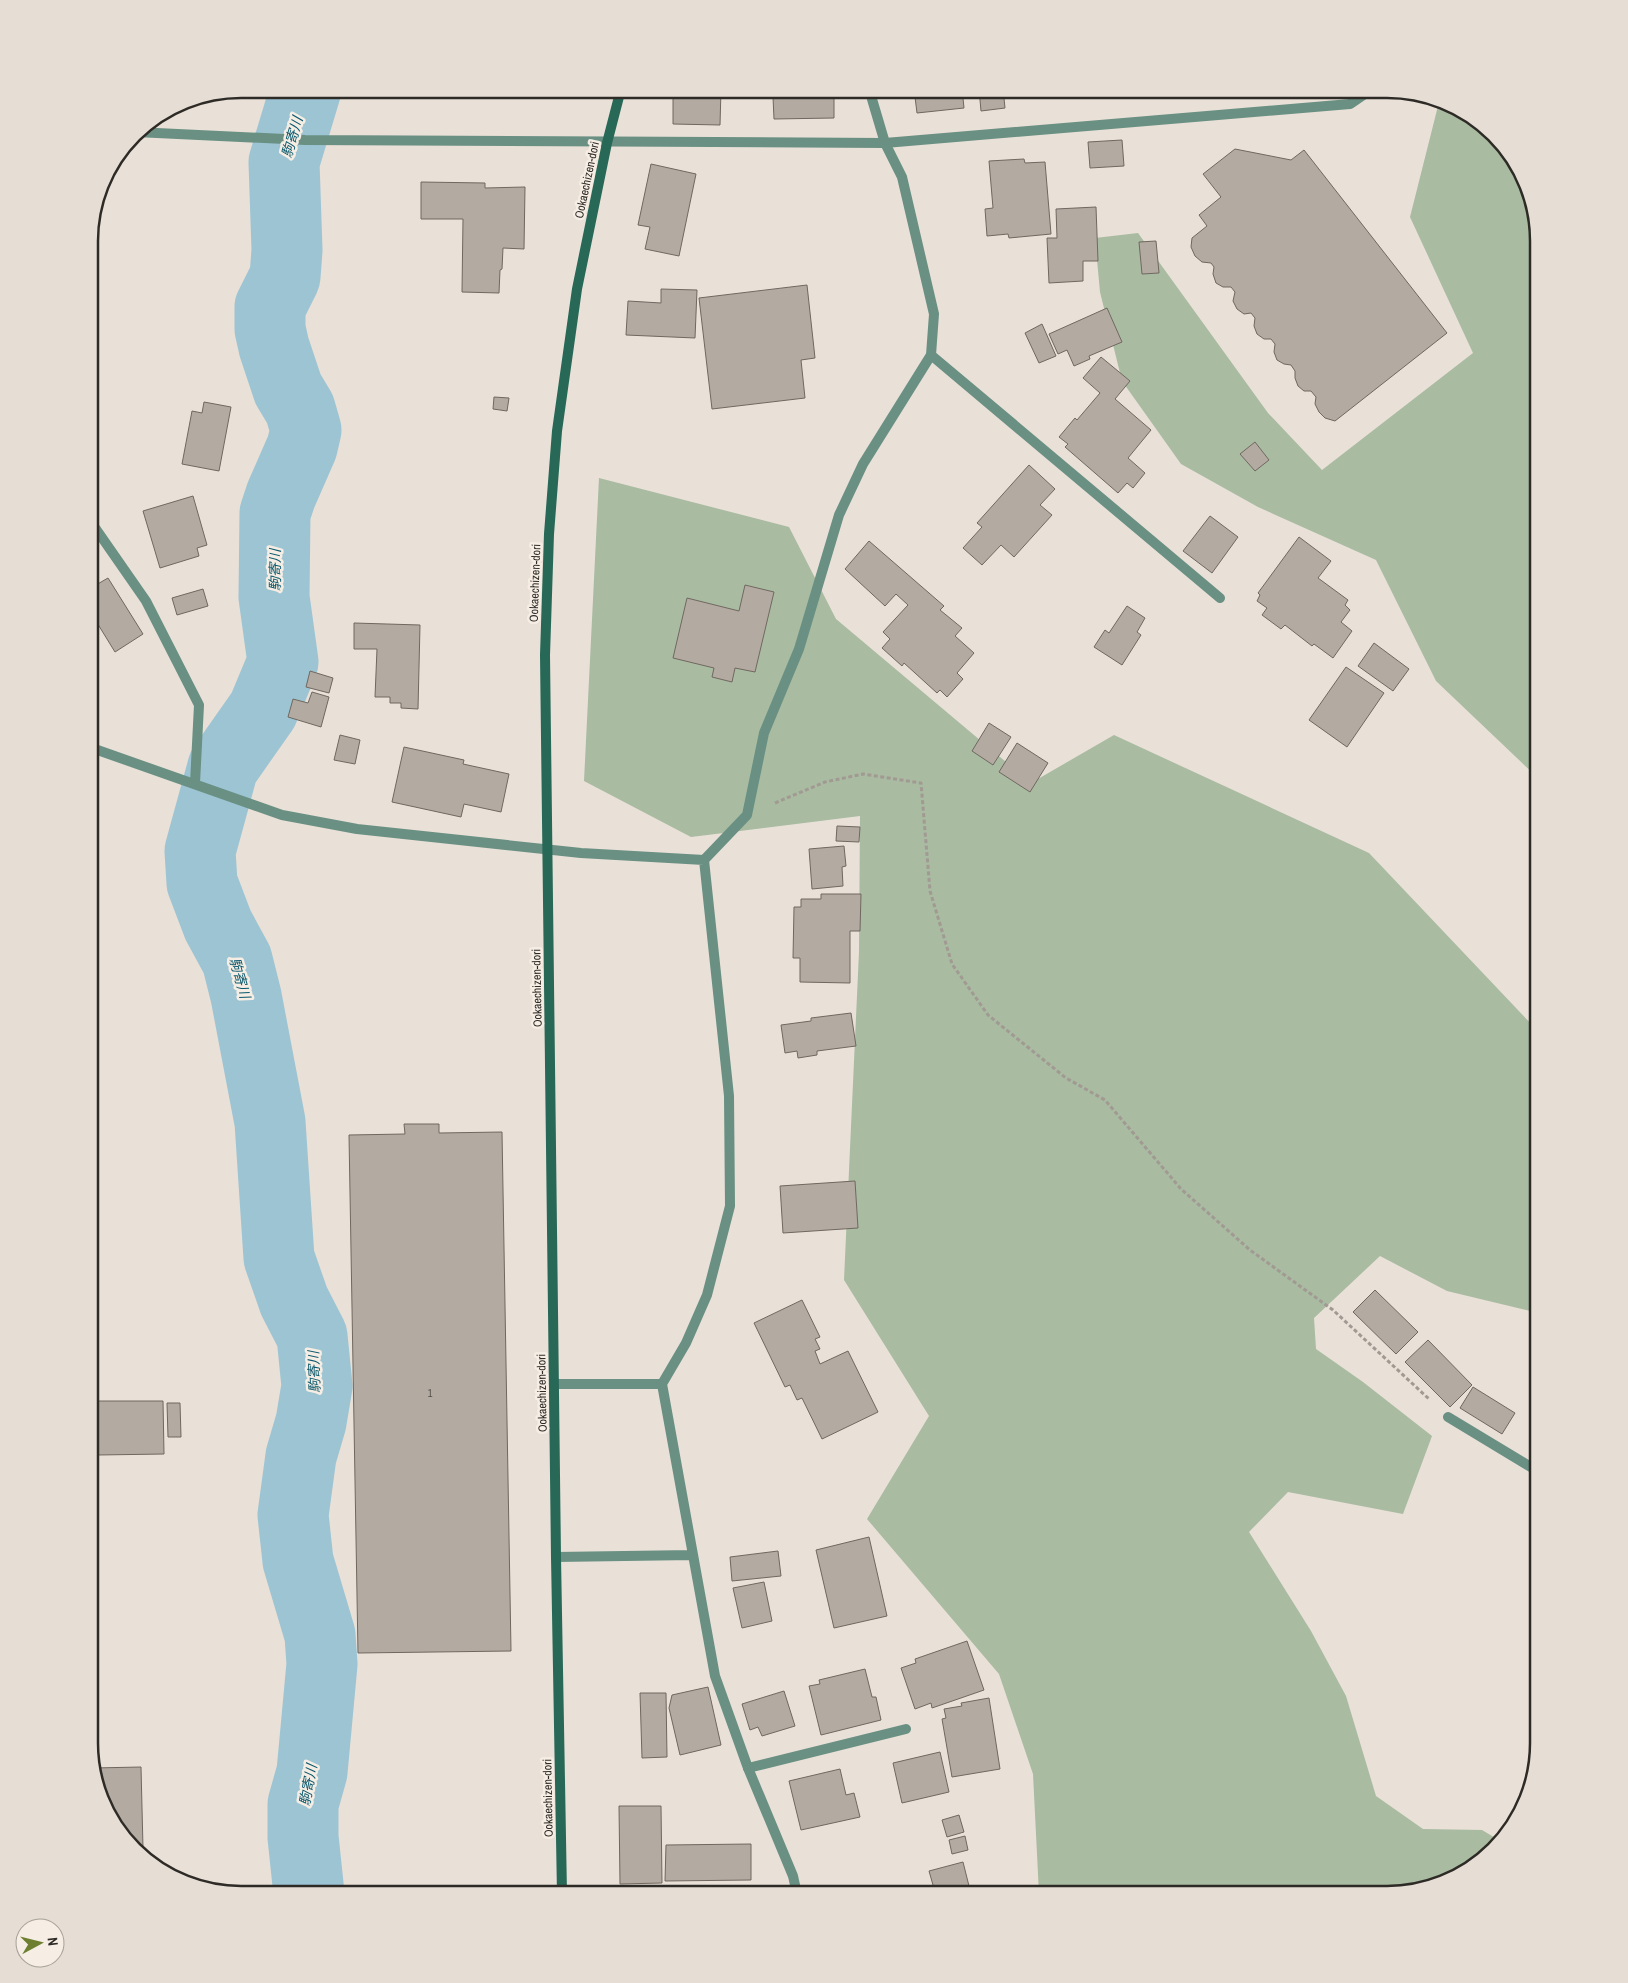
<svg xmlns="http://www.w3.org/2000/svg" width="1628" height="1983" font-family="'Archivo Narrow','Noto Sans JP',sans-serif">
	<rect width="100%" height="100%" fill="#e9e0d7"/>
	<path fill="#a9bba1" d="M1439,102l24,7 50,47 18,36 8,49v538l-103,-98 -60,-121 -118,-53 -77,-43 -59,-83 -22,-89 -5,-54 43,-5 130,180 54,57 151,-117 -63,-136z
		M599,478l190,49 47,92 195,164 83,-48 255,118 166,175 4,-2v287l-92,-22 -67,-35 -66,62 2,31 47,33 69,54 -29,78 -115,-22 -39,40 62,99 35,65 30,100 47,33 59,1 15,9 -25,29 -36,18 -49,8h-348l-6,-120 -34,-100 -132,-155 62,-103 -85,-136 15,-328 1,-136 -169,21 -107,-56z"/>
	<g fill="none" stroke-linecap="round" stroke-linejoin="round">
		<path stroke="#9dc4d3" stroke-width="71" d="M306,89l-22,73 3,88 -2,27 -15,30v22l4,18 14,42 12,20 6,21 -4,17 -21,48 -6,18 -1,84 9,65 -20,48 -40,57 -23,84 2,32 16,42 19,35 9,36 24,126 9,136 15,43 18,35 5,50 -6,36 -10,34 -8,59 5,46 22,74 2,29 -10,108 -9,32v33l6,57"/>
	</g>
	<path fill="#b3aba2" stroke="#706860" d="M673,89h48l-1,36 -47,-1z
		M771,89h63v29l-60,1 -1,-22h-2z
		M914,89h48l2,19 -47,5z
		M979,89h24l2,19 -24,3z
		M1209,89h28v7l-28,1z
		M1122,140l2,26 -34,2 -2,-26z
		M1235,149l56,11 13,-10 143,183 -112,88 -10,-3 -6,-6 -4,-8 1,-7 -5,-6h-7l-6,-5 -3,-8v-7l-4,-6 -7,-1 -7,-4 -3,-8 1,-8 -4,-5h-7l-7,-5 -3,-8 1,-8 -4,-5 -7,1 -7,-5 -4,-8 2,-9 -4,-5h-8l-7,-4 -3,-9 1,-7 -3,-4 -9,-1 -7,-6 -4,-9 1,-9 15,-12 -8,-11 22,-18 -18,-23z
		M1024,159l1,4 20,-1 6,72 -42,4 -1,-4 -21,2 -2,-27 8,-1 -4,-47z
		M651,164l45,10 -17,82 -34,-7 5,-22 -12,-2z
		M421,182l64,1v5l40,-1 -1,62 -21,-1 -1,21 -2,1 -1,23 -37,-1 1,-73h-42z
		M1096,207l2,54h-15v20l-34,2 -2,-45h10l-1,-29z
		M1156,241l3,32 -17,1 -3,-32z
		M807,285l8,73 -14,2 4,38 -93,11 -13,-111z
		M661,289l36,1 -2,48 -69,-3 2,-34 33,2z
		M1107,308l15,34 -33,14 1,3 -16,7 -7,-16 -9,4 -9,-20z
		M1042,324l14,32 -17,7 -14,-30z
		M1101,357l29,24 -15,18 36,31 -23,28 17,15 -12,15 -6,-5 -9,10 -53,-46 3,-3 -9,-7 16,-19 2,2 23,-27 -17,-15z
		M494,397l15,1 -2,13 -14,-2z
		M204,402l27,5 -12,64 -37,-7 10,-53 10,2z
		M1255,442l14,18 -14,11 -15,-17z
		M1029,465l26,24 -15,16 12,10 -38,42 -13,-12 -19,20 -19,-17 19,-21 -5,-4z
		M193,496l14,49 -10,3 2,8 -39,12 -17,-57z
		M1210,516l28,21 -26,36 -29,-22z
		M1299,537l32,24 -13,17 30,22 -3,5 5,5 -9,12 11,9 -19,27 -19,-14 -2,2 -27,-21 -4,4 -19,-14 5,-7 -10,-7 3,-6 -2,-2z
		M869,541l75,65 -4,4 22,18 -7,8 19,17 -17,20 6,6 -16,18 -7,-7 -3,3 -33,-30 -2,3 -20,-18 8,-9 -7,-7 25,-27 -12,-11 -11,12 -40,-37z
		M108,578l35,56 -28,18 -24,-39 -2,2v-26z
		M745,585l29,7 -19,80 -20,-4 -3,14 -20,-5 2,-9 -41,-10 14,-60 52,13z
		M203,589l5,17 -31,9 -5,-17z
		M1127,606l18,12 -8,14 4,3 -19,30 -28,-18 11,-17 4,3z
		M354,623l66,2 -2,84 -17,-1v-5h-11v-6h-15l2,-48h-23z
		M1374,643l35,26 -16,22 -35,-25z
		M1346,667l38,26 -37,54 -38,-27z
		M310,671l23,7 -4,15 -23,-6z
		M312,692l17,5 -8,30 -33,-10 5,-18 15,4z
		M989,723l22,14 -18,28 -21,-14z
		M340,735l20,5 -5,24 -21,-4z
		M1017,743l31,20 -18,29 -31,-20z
		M404,747l60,13 -1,4 46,10 -8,38 -37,-8 -3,13 -69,-15z
		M837,826l23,1 -1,15 -23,-1z
		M844,846l2,20 -4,1 1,19 -31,3 -3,-40z
		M821,894h40l-1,37h-10v52l-50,-1v-24h-7l1,-51h7v-8h20z
		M851,1013l5,33 -39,5v4l-19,3 -1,-7 -12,2 -4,-28 30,-4v-3z
		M404,1124h35v9l63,-1 9,519 -153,2 -9,-518 56,-1z
		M855,1181l3,47 -75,5 -3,-47z
		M1375,1290l43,42 -22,22 -43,-42z
		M802,1300l18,37 -5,2 5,10 -5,2 5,13 28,-13 30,61 -56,27 -20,-41 -5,2 -7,-15 -5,2 -31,-64z
		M1428,1340l44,45 -22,22 -45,-45z
		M1473,1387l42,26 -13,21 -42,-26z
		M97,1401h66l1,53 -66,1z
		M167,1403h13l1,34h-13z
		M869,1537l18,79 -53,12 -18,-78z
		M778,1551l3,25 -49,5 -2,-24z
		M764,1582l8,39 -30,7 -9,-40z
		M967,1641l17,49 -52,18 -1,-5 -16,6 -14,-41 15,-5 -1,-4z
		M865,1669l7,28h4l5,23 -60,15 -12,-49 11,-2 -1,-4z
		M708,1687l13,58 -41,10 -11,-47 3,-13z
		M784,1691l11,35 -33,10 -4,-9 -8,3 -8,-26z
		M640,1693h26l1,64 -25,1z
		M989,1698l11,71 -48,8 -10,-58 4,-1 -2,-9 18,-3 -1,-3z
		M940,1752l9,40 -47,11 -9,-40z
		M141,1767l2,81h-6l-22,-21 -18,-36 -4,-23z
		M840,1769l6,26 8,-2 6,24 -59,13 -12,-49z
		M619,1806h42l1,77 -42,1z
		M959,1815l5,17 -17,5 -5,-17z
		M965,1836l3,14 -16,4 -3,-14z
		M751,1844v36l-86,1 1,-36z
		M963,1862l8,32h-45l9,-2 -6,-21z"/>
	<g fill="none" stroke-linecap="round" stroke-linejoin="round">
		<path stroke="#a19a93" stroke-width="3" stroke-dasharray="4 2.5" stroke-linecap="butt" d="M775,803l50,-21 38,-8 58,9 9,108 22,73 36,51 78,63 39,22 76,89 69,61 83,60 96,89"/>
		<path stroke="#699083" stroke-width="10" d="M931,355l289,243
			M554,1384h108
			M1448,1417l91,55
			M748,1768l158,-39"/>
		<path stroke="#699083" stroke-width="10" d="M136,132l169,8 580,3 465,-39 22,-15
			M89,519l57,82 53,104 -4,78
			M89,747l193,68 75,14 224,24 123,7
			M556,1557l137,-2
			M797,1894l-4,-18 -45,-108 -33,-92 -53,-292 24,-41 21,-48 23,-89 -1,-110 -25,-236 43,-45 17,-82 35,-84 40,-134 24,-51 68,-109 3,-41 -32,-137 -17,-34 -16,-54"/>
		<path stroke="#276857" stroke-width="10" d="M562,1894l-6,-337 -11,-902 4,-121 8,-103 20,-142 30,-146 14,-54"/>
	</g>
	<g text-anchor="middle" stroke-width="5" stroke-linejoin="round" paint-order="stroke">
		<g font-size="10" fill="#4f4b46">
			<text x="430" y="1397">1</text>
		</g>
		<g font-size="12" fill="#2e2b27" stroke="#f6eee4">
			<text transform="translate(587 180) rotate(-78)" y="4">Ookaechizen-dori</text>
			<text transform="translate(535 583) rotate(-88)" y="4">Ookaechizen-dori</text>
			<text transform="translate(537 988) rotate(-91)" y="4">Ookaechizen-dori</text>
			<text transform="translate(542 1393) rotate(-91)" y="4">Ookaechizen-dori</text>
			<text transform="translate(548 1798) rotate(-91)" y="4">Ookaechizen-dori</text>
		</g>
		<g font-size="14" font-style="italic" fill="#0b596e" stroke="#f6eee4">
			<text transform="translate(292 137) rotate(-74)" y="5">駒寄川</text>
			<text transform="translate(275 570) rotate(-90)" y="5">駒寄川</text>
			<text transform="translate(240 978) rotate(74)" y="5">駒寄川</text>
			<text transform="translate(314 1372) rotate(-92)" y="5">駒寄川</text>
			<text transform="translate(308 1785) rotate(-80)" y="5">駒寄川</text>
		</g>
	</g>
	<path d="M0 0H1628V1983H0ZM241 98H1387A143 143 0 0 1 1530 241V1743A143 143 0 0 1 1387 1886H241A143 143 0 0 1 98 1743V241A143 143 0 0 1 241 98Z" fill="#e6ded5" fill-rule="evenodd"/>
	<path fill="none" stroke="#2e2b27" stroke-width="2.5" d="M241 98H1387A143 143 0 0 1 1530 241V1743A143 143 0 0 1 1387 1886H241A143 143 0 0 1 98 1743V241A143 143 0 0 1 241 98Z"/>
	<g transform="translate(40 1943) rotate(83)"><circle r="24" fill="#f6eee4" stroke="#a6a098"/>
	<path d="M0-4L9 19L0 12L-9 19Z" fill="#6e8030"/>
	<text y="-8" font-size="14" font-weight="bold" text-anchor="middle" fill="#2e2b27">N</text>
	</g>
</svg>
